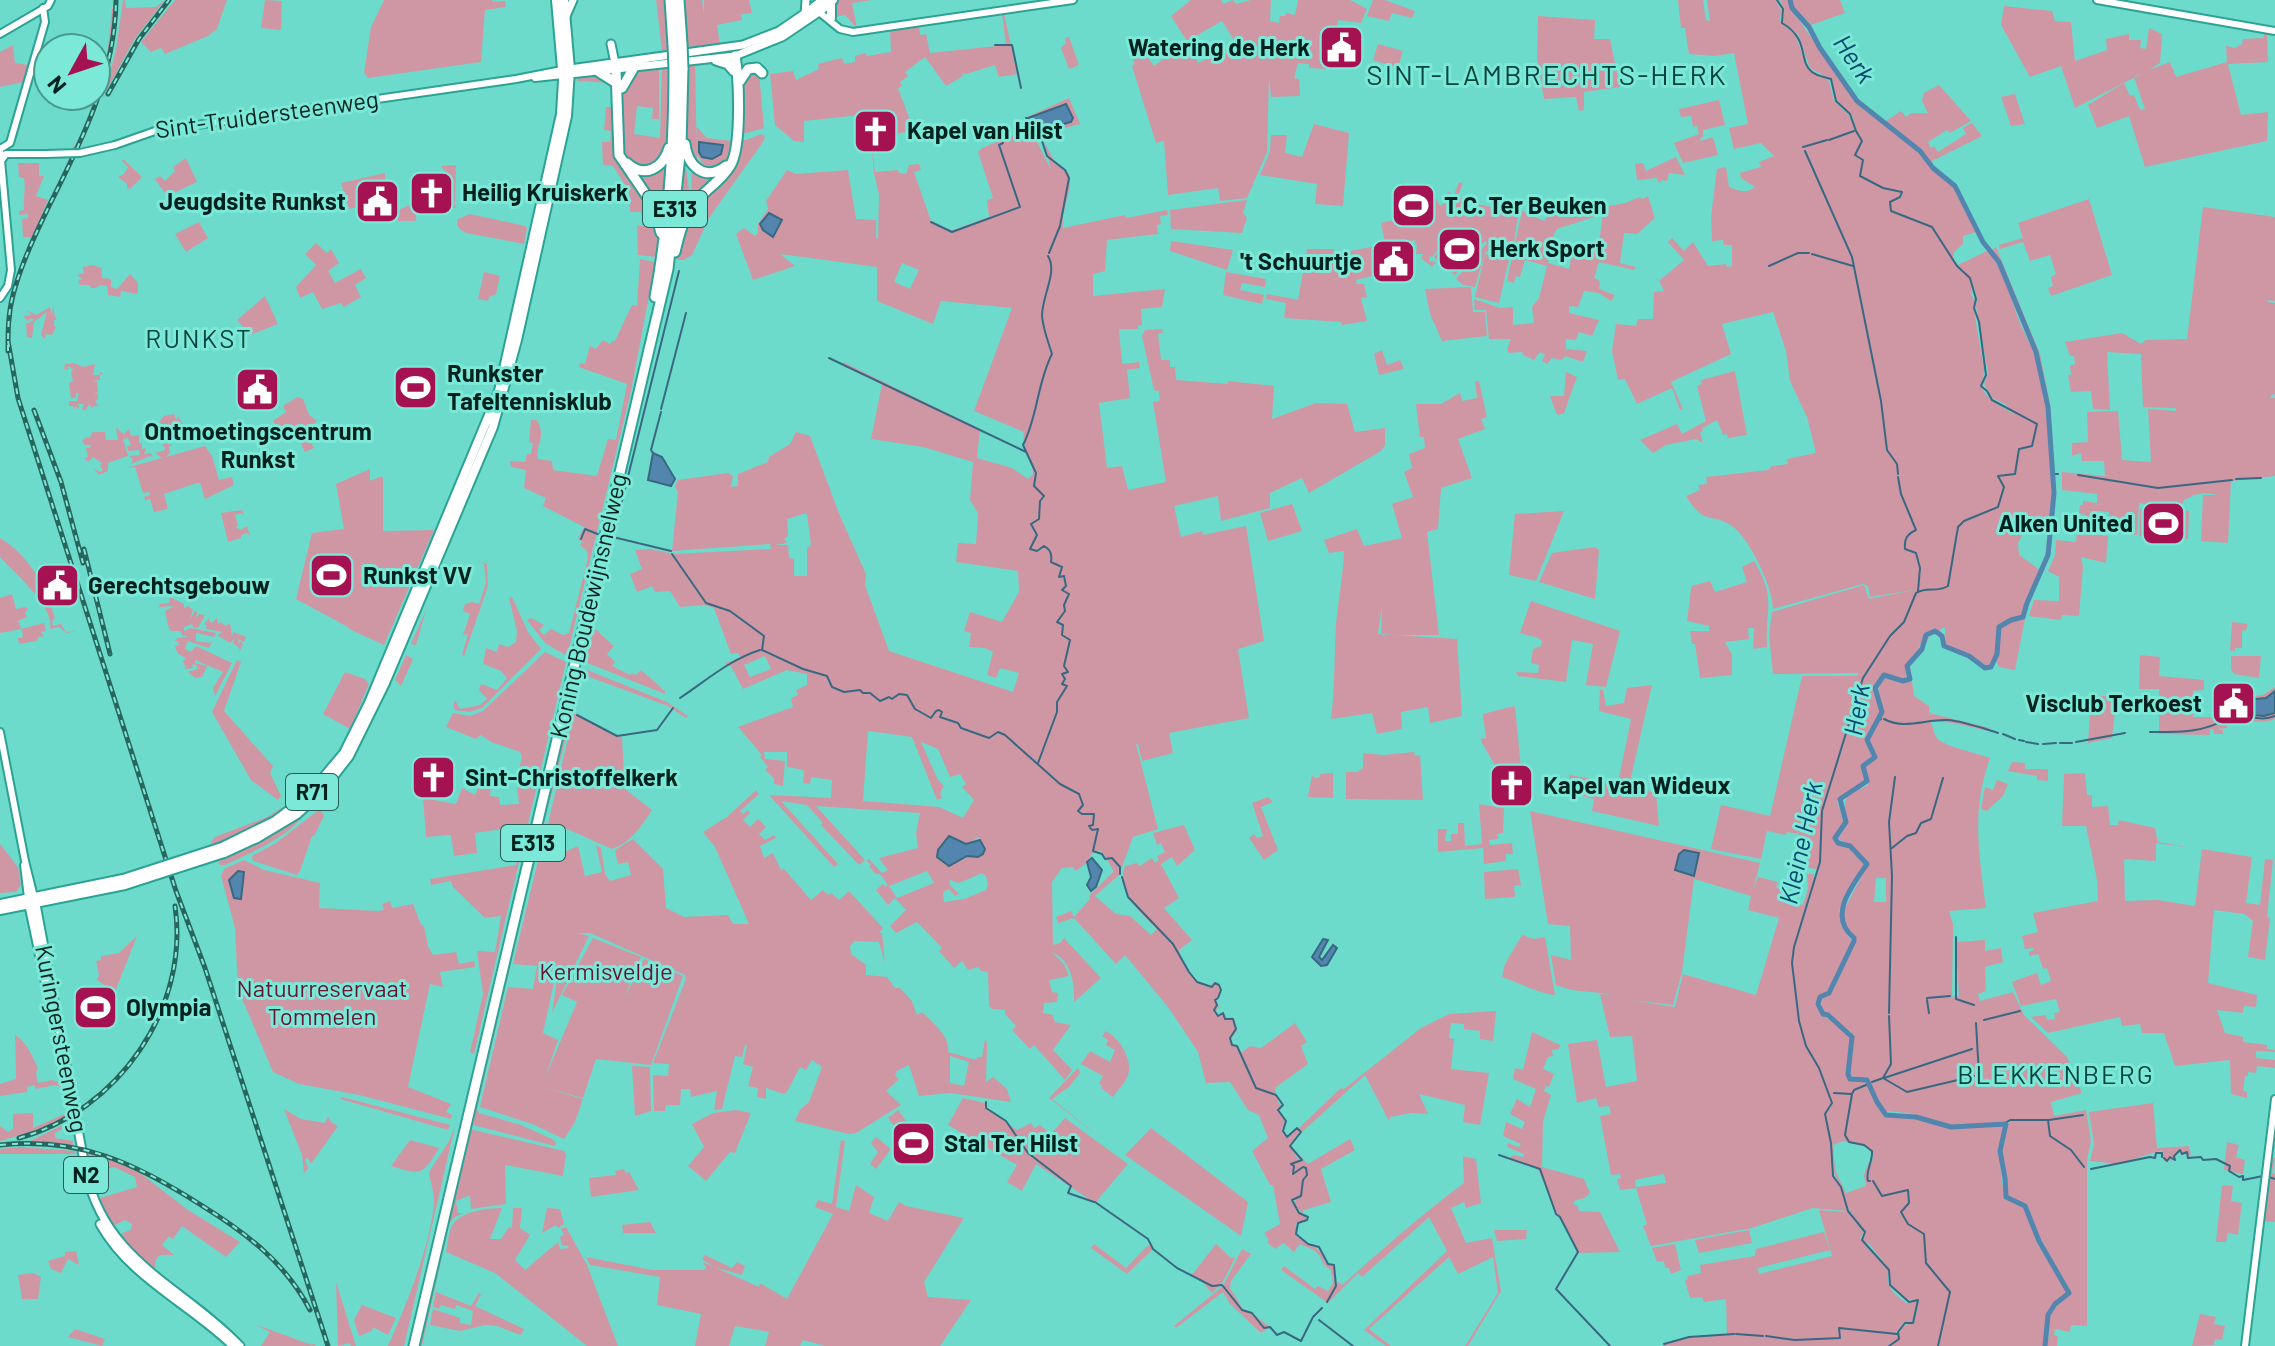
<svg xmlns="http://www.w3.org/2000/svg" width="2275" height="1346" font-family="Barlow,sans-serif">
	<rect width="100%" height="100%" fill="#6ddbcb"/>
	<path fill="#cf97a4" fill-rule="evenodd" d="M123,0h2l1,8 30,-1 9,-7 -31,40 -30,55 12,-45z
		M175,0h52l-10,29 -9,7 -43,18 -4,-6 -10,4 -10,-10z
		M265,0l17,1 -1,29 -20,-2z
		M384,0h108l1,2 12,-1 1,6 -21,3 -4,52 -113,16 -4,-5 7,-46z
		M656,0h9l3,49 -6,2z
		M683,0h19l2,15v-15h45l3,13 -11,1 1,6 -25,5 3,20 -33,2z
		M835,0h37l-20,3 5,25 -12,-13 -11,2z
		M1191,0h30l2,4 10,-4 3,4 15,-4h20l-1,21 9,2 1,-7h5l1,-3 9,2 3,-15h52l17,9 -6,14 -23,-3 -4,20h-9l-3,3 -1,11 9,3 -3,12 -18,-1v-4l-11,-1 -4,15 5,1 1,17 -29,1 -2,-20 -2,75 -20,46 -27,3 -2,-13 -50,7 -4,-54 -8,2 -24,-77 3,-2 -7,-14 9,-7 17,23 33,-25 -16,-25zM1222,21l15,24 -39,18 -11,-22z
		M1373,0h12l30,11 -3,7 -20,-5 -3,8 -22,-5z
		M1678,0h25l3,20 4,1 -3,-21h69l5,10 -1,11 15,13 12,33 22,14 5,20 15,14 8,18 -5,-18 -15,-13 -5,-22 -22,-12 -12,-34 -15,-12 1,-12 -4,-10h8l3,9 70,98 52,40 18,21 24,19 19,36 2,9 -13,4v8l-9,8 -1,6 5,7 31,-15c14,20 21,44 29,68 5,14 13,26 18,40 17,47 17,111 16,160h-21l-13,25 1,12 21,15 -18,45 -24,11 -3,30 -6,11 -20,-13 -23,-8 -1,-18h-3l-2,3 -16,4 -8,20 -11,12 2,12 -23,-5c-8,6 -12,14 -7,22l3,-13 5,-5 25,3 -3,-14 15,-16 5,-15 8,-3 -6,4 -6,14 -13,15 4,30 15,10v7l61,15 -1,3 4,1 -40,-9 -23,-2c4,6 3,13 8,18 8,8 39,14 52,19 -19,54 -11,95 -4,150l-37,3 4,13 -1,73 7,-1 -3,-54 29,-2v11l16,-3 2,14 -18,5 1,24 -8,3 2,7 33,-9 11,23 43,42 15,36 -31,9 3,14 32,-6 5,31 -4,19v166l-16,-1 -1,7 -15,-3 -1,6 4,1 -1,10h-11l3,-10v-18l-2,-2v18l-4,12h-379v-2l25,-6 38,-3 -1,-36 -22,3 -2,-5 -12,1 -5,-17 3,-2 -1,-3 14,-3 -1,-8 55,-9 1,-7 68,-17 6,18 -72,18 1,6 73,-18 -13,-46 29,2 16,21 -4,4 2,4 27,30c-5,16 6,23 17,32l11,-2 -5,21 -8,1 -8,9 1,3 8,-10 9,-2 5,-23 -13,-1 -16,-15v-14l-20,-25 -7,-5 2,-8 -18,-25 -4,-16 -12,-24 1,8 9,13 6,23 -34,-3 -61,20 -101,18 -8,-20 4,-2 -11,-36 -16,2 -3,-11 4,-1 -1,-4 -9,1 -11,-59 11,-2 -2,-8 -10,1 -3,-9 -19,5 -9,-59 29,-4 9,47 31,-6 -5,-45 -22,1 -10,-43 12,1c-23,-5 -33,-1 -56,-10l-5,-30 20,5 -1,-34 -22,-2 -18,-113 230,52 -7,28 5,-14 20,5 -2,6 7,1 -1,10 21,6 5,-16 -1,-15h7l-1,4h3l3,-8 -13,-3 3,-17 -13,-3 3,-13 -12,-2 -1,3 -19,-4 -6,28 -50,-10 10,-44 49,11 32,-140h55l2,-3 -86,1 -4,-39 3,-23 92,-27 5,14 45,-9 -44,7 -2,-11 -5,-2 -90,25c0,-21 -23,-70 -41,-83 -22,-15 -26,2 -46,-30l14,-6 -2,-5 9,-1 -1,-7 62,-7 4,-4 16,-2 -1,-5 29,-6 -9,-36 -17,-36 -4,-30 -13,-39 -51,12 9,30 -60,28 12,27 -3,1 -8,-22 -35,16 -12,-25 -7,1 -6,-29 4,-27 20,2 2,-7h15l1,-27 10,-1 -5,-10 25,-21 -16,-18 4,-4 12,13 9,-9 15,24 18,-2 1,3 5,-1v-21h-8l-1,-5 -11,1 -1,-24 6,-48 9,-2 3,20c10,4 17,7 26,0l-14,-9 -1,-5 21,-6 -2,-5 15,-6 -13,-13 -27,6 -5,-21 19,-4 -14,-71 -20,3 -25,-2 -4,-26h-4zM1972,281l5,17 -1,8 12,67 -4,11 8,14 13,6 9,10c-11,-7 -29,-14 -32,-28 -1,-5 3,-12 2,-18 -2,-17 -12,-55 -9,-68l-4,-5zM1867,735l9,18 -11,13 3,19c-23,12 -27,10 -20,38l-10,16 13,6 17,19 -25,48 3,17 10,12 -24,51 -11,7 2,13 8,3 8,12 12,5 2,12 -4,32 17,2 1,4 -20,-2 3,-44c-8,-7 -19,-17 -29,-21l-5,-14 14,-13 22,-46 -10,-15 -3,-17 26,-46 -15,-15 -14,-6 -2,-5 10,-14 -7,-23 8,-8 20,-12 -3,-15 10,-11 -7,-14zM1876,878h10v24h-12zM1694,879l57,17 -3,14 31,8 -23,77 -73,-21 -8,33 -43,-7 41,5 9,-33zM1869,1088l17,23 22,2 44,12 57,-3 -7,30 5,25v18l20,10 9,24 17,33h-4l-12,-19 -13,-36 -20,-9 -6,-50 7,-23 -53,3 -45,-11 -22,-2 -11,-14zM1843,1141l24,6 6,9 -1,7 -3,-1 -5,13 2,11 -20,7 -11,-23 -2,-25zM1664,1174l2,9 -30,4 -1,-7z
		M1792,0h48l5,13 -34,12 -16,-16z
		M2004,6l48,5 3,10 16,1 4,39 32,-11 -1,-11 23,-5v6h12l-1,8 6,1 3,-21 13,6 -2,29 -11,7 21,-8 6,15 51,-15 -1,-16 9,2 7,-4 1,-5 21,-1v-6l3,1 1,29 -40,2 13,51 27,-3 -1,29 -122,26 -16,-51 -32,12 -9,-23 36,-22 6,13 4,-1 6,15 5,-1 -11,-32 13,-6 -72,37 -14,-42 -31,11 -29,-52z
		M112,8l2,1c-3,39 -10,73 -25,110 -4,11 -9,24 -16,32l-4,1 11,-12 14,-39 14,-52z
		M1002,13h2l13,61 -18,3 -4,-12 -29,9 -4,-1 1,3 -17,10 -21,-29 -20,15 3,4 -8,6 2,4 -4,2 16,43 -22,3 -4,-22 -84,9v21l-10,-1 -19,-16 -5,-51 23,-3 3,9 23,-11 -1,-5 24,-6 3,6 10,-2v-6l10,-3 2,3 24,-4 -1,-23 29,-3 1,9 6,-1 4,19 76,-8z
		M1538,16l57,4 -1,19h16l10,48 -36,5v18l-5,1 -3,-14 -32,2 -7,-40z
		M1069,37l10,28 -10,4 -8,-21 5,-5 -1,-5z
		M1378,44l25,7 -5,17 -25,-8z
		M13,45l2,18 14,2 -5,17 -24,5v-35z
		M695,63l2,96 7,5 -7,-9 -1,-29 11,12 24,3 -4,21 -12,8 -18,-4 -9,-21v-81z
		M662,67h7l-2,75 -5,17 -18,10 -17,-9c-9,-21 -8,-71 6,-89l26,-3v51h-7l1,-11 -16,-2 -3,28 26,4z
		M749,70l10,3 5,55 -25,7 4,-58z
		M601,76l14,7 2,71 32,50 9,28 -2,25 -18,-2 -1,-29h9l-5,-14h-11l-1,-21 -16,-25 -10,-1 -1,-23h8l1,-11 -7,-1 2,-23h7l-2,-24 -34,-2 1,-4z
		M1939,85l32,36 -21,12 -3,-3 -19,12 3,6 3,-2 4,6 28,-18 -3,-6 9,-5 10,13 -52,26 -11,-14 -33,-27 15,-10 5,6 5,-4h17l-6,-12 2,-8z
		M2015,94l10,30 -14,2 -10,-29z
		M1069,98l11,26 -42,11 -13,-17z
		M1719,100l6,25 -22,5v7l-3,1 1,3 12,-4 5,18 -35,8 -9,-20 25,-9 -2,-8 -4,1 -2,-11 -10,1 -2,-8z
		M1314,124l35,9 -6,73 -28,-2 2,-20 -57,-9 10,-24 1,-16h16l-2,18 17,4z
		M1030,128l21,42 -7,-28 12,22 13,10c4,18 -8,35 -6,54l62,-13 1,3 41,-8 1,5 -8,1 1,8 -4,1 1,9 -51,6 -2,31 -12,3v22l72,-7 -3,18 -21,2 1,16 -4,1v3h-19l3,35 17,-2 1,6 -13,2 3,28 -31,5 8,65 15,-2 6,24 38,-8 -13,-80 7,-1 -1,-10 -5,-1 -12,-54 3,-6 17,-1 1,4 -5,1 3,26h9v7h5l1,13 52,4v-3l46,5 -2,33 44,-16 31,1 8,28 30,-4v17l-4,6 -72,42 -7,-15 -32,15v15l-49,13 -3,-25 -44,10 7,31 21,-6 1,4 43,-9 18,115 -26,8 11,69 -80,15 4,20 -31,8 -4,-17h-2l22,85 -25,8 -14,38 -24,21 21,18 14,2 21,19 6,-6c-17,-18 -42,-36 -32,-63l12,-3 3,3 12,-8 3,5 4,-3 -2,-4 8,-4 -4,-9 -4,2 -4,-12 31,-8 11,25 -18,16 -5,-9 -11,7 18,34 -15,10 28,32 -13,10c4,17 14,31 30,36l6,-4 5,4 -1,11 -3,4 3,6 -4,5 3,3 6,-2 3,5 6,-1 4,13 -6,9 2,7 4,-1 4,8 9,-7 11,2 34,-25 12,19 -6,4 7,18 -33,24 3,14 4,5 -4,4 7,9 -3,11 6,6 9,-8 3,2 -10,14 8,15 2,-4 8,8 42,-25 5,11 -34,19 10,33 -27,8 -2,4 -8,-11 4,-6 -7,3 7,13 9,4 -1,3 -10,3v13c11,9 26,10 29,26l8,4 3,16 -2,7 4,-7 4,3c41,-36 79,-70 122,-102l-1,-27 13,3 5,44 -15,5 -2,-6 -13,6 15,35 26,-5 9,53 -33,55h-3l33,-53 -5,-36 -35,17 -9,-17 -80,72 22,17h-5l-22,-16 83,-79 -18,-34 -67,60 -4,-4 -30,30 -47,-33 3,-4 31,23 3,-3 10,5 5,-8 -2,-13c-10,-5 -8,-12 -15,-18 -4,-4 -11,-5 -16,-8l-6,8 -10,-9 -9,6 -8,-7 2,-2 -5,-7 16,-9 -7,-39h-3l-18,-34 16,-13 -9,-23 -11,-5 -18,-28 -24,1 -8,-31 -30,-45 -43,-52 -9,9 -42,-46 -16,5 -2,-6 15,-6 3,6 16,-18 -1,-3 25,-25 -12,-19 -3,-2 -8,4 -2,7 -13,10 -3,-4 -11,1 -10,14 1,63 7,-2 4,-5 37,40 -27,24c1,-20 -3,-41 -22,-50l12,12 5,12 -20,4 3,12 6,1 -1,9 -13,1 -1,10 10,2 2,7 16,3 -18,25 19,20 -7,10 -31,-35 -4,4 -18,-19 4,-4 -11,-12v-4l-13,-1 -3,-3 -1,-34 -7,-1 -3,-4 -10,3 -6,-9 -8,7 -15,-17 3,-3 -25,-26 -21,11 -6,-7 16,-16 -11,-12 -7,7 -12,-15 7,-6 3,3 2,-2 -8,-11h-4l-7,-7 2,-2 -5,-5 3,-1 13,14 6,-3 -9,-12 39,-10 -2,-15 4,-20 -104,-7 49,54 -6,5 -38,-40 2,-2 -16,-18 -26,-4 57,63 -4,3 -65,-72 62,3 1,-18 -21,-3 -1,7 -7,-1 1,-13 -17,-3v-15h-23l1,7 20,2 -2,25 -9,-2v-6l-9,-8 3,-3 -8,-10 2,-2 -24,-28 55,-20 -2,-9 7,-3 -2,-5 11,-5v-11l-20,-4 -44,19 -12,-23h-4l-2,-3 16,-5 -3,-5 -7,1 -17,-46 -10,-3 -24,2 -10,-16 -15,1 -3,-6 -15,6 -7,-18 12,-5 -7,-19 15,-1 24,5 97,-5 -1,-5 -98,7 6,-59 -3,-6 3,-6 50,-7 5,3 -2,11 7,-1v-12l30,-12 1,-5 21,-13 6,-12 14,4 30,80 26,58 -1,11 24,66 124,41 6,-19 -19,-5 -4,10 -9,-3 6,-23 -8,-4 -16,-1 2,-14 -7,-2 6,-19 32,10 17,-30 -1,-21 -62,-9 2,-19 18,1 2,-31 -8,-13 3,-38 -50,-15 -52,-8 11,-55 -37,-17 -2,-5 137,67 -3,29 35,10 16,11 5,-5c-1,-16 -12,-26 -9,-42l-50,-21 38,-103 -71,-7 -8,23 -56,-23v-34l-97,-13 15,12 -42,14 -17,-46 8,-6 11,8 3,-3v-9l10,-15 -2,-8 21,-31 9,4 52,-4 8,49 20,1v18l2,1 1,-44 -5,-22 -3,-31 4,30 23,-2 1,3 7,1 3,-9 10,-1 2,6 -7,2 17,49 19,10 39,-14 -2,-17 6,-2 -15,-46 4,-4zM902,263l17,7 -9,19 -16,-7zM803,514h4l4,31 -4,3v28h-13v-17l-5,-1 -1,-13h-13l12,-2 -3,-4 4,-3 -1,-17zM765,656l6,13 -21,8 -6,-12zM868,731l44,6 25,63 5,-2 -2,-5 4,-7 -6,-6 -17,-38 17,7 12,28 10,-3 6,10 -4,3 12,13 -11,18 -24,-11 -76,-6zM949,836l17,9 13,-8 6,17 -24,4 -23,-8zM927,871l7,12 -37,15 -8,-12zM982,873l4,3 2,9 -2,5 -22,9 -20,3 -1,-10 6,-3 6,7 4,-2 -9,-9v-5l9,3z
		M762,134l3,3 -2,5 -54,76 -17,37 -8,5h-8l7,-29 14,-27 21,-18 21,-46h7z
		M683,147l6,42 -16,58 10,-73z
		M669,155l-5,68 -37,-58 19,8z
		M1676,157l9,18 -16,-2 -2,8 -5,-1 -3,3 -2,-5 -20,2 -2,-16 8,-1 3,8z
		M186,158l11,24 -30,14 -12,-17 5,-3 5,5 10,-10 -2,-4z
		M123,159l19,18 -12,12 -3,-1v-4l-9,-7 6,-3 4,-7 -6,-6z
		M18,163h21v13h5l-8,20 12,4 -16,37h-9l-1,-18 6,-1v-4l-9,1v-4l5,-1c-1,-12 2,-20 0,-32l-5,-1z
		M456,165l-1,38 -4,-5 5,9 -13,6 -17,-1 -2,3 2,-7h-3v-9l2,7 23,-10 -1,-3 3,1 3,-5 -12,4 -3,-8 12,-7 -9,-12z
		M692,168l29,4 -30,32z
		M385,173l1,48h-18l-2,-16 -17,4 -8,-26z
		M1459,182l4,1 -5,13 19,8 34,7 1,3 6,1 -6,42 -19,-10 -8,6 -10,34 -12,-2 -7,-6 31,-36 -2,-2 -30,34 -21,-18 29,-35 -31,35 -2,-1 -1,5 7,1 -4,5 -11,-9 2,-4h-7l1,-8 -3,-6 -28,8 -5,-25 20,-5 -4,-24 4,-11 32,10 7,13 10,-6 -3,-9 7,4zM1422,193l4,23 -5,9 -11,1 -1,-6 -5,-2 -2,-22z
		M1420,195l2,21 -16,2 -2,-22z
		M1648,196l7,22 -18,16 -13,-1 -4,30 16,4 -2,3 -35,-8 -5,16 6,3 -1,8 16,6 -4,6 -12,-8 -15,-2 -6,16 -9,-1v7l30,7 -7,16 -13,-4 -3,8 -10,-1v10l21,2 -4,11 -18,-6 -3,4 -10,-2 -5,6 -5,-3 3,-6 -5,-3 -6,8 -11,-5 -1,-3 -13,1 -2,-4 4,-10h-22l-3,-29h-11l-1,-11 26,9 13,-1v18l21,-2 -2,-16 7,-9 8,-32 -22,-6 -5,17 -4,-1 -2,7 -7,-2 15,-70 22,10 3,-4v-12l27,3 1,4 50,-9 15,-6 2,2zM1603,214l-5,35 -26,4 -3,16 -21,-6 3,-23 6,-11z
		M2089,199l23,76 -61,21 -3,-8 5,-2 -2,-9 5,-3 -6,-19 -20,6 -7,-19 -23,7 -1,-4 24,-7 -5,-15z
		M1247,200l-4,13 4,5 -5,15 -71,-4 -1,-19z
		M417,202l-1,19h-18v-11z
		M2203,207l72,10v84l-7,-1v2l7,1v91l-5,2 1,2h4v78l-44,5 -3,62 -27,-2 2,-46h15c-14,-3 -23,-2 -35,6l-2,9 -42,-7 -2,32 -29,-2 1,-21 -13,-1 -2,21 -9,-1 1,-16 -7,-2 1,-8h3v-4l14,2v-9l-35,-4v-18l43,4 -1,-15h-22l-1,-8 -9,3v-13l16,-1 -1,-30 31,-1 4,49 29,2 -3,-53 28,2v-3l-33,-1 -2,-53 -34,-2 3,58 -17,-1 -2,-18 -20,1 -3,-17h3l-1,-9 5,-2 -1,-8h-4l-5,-14 57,-9 19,11 5,-4 41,-1z
		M470,214l55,12 2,2 -3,16 -58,-11c-6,-4 -11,-6 -8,-14z
		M199,222l9,16 -22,14 -11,-18z
		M1171,241l62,9 -6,20 -57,-19z
		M316,243l11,10 4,-4 8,14 -11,8 7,12 26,-14 5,9 -11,7 6,12 -17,10 -3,-4 -19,6 -9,-17 -13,6 -4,-11 20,-22 -11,-11z
		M1382,245l6,27 -32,8 1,4h7l3,13 -6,1 6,23 -25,4 -1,-3 -57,-4 2,-15 -20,-4 1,-5 31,6 9,-51h27v10l17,-2 -1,-6z
		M1996,247l44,107 11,54 -11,-48 -35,-88 -13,-22z
		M1485,254l24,6 -10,43 -24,-6z
		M640,259l15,3 -3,18 -21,111 -64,265 -22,-13 -18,-23 4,-2 13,7 -5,5 5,5 7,-6 12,6 6,-2 19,-75 -1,-7 -7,-6 3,-3 -5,-3 6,-12 -41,-21 3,-8 -22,-10 2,-18 -15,-3 -1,-6 15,1 2,-8h4l2,-11 -4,-1 2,-22h6c10,19 -2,23 1,39l14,2 1,9 44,6 11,-37 8,1 11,-56 -48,-17 1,-4 5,1 5,-18 6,3 7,-9 7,4 2,-3h3l17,-36 5,1z
		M93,265l9,3v10l9,1v8l6,2 13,-15 8,9v11l-17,-3 -1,6 -12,-2 -1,-9 -7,-1 -4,3h-5l-1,-3h-10l-2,-4 4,-2 -5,-4 7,-2 -1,-6z
		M484,272l16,4 -4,18 -7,3 -1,4 -10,-2z
		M1226,272l40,7 -1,8 -23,-4 -2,7 24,5 -2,9 -39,-9z
		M1471,287l2,25h12l2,24 -45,5 -12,-27 -5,-25z
		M265,296l13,28 -28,11 -13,-15z
		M53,306l2,11 2,3h-3v6l2,1 -4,8 -6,-1 -1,5 -4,-4 6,-23 -13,10 -2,16 -5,-1 -1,-13 8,-4 -2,-2 -5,3 -3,-5 7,-1 -4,-5 9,5 14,-8 2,8z
		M1382,350l5,15 13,-5 4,9 -25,6 -5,-21z
		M74,363l9,4 12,-3 -2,11h6l1,-3 3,1 -3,2v5l-8,1 5,1 1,10 -4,2h4v5l-3,2 4,5h-6v3l-4,-5 -3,6h-4l2,-6h-6l1,5 -4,-3v4l-2,-4h-4v-5h8l1,-6h2l-4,-2v4l-5,2 -2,-16 4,-2 -2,-8 2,-4 -5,-3v4l-4,-1 1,-5z
		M1735,371l12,64 -19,3 -1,-4 -4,1 -6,-15 -15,8 1,3 -3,1 3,11 -7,-4 -30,6 -13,8 -13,-13 37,-16 5,10 24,-13 -9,-35 5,-2 -1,-4z
		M1566,372l11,5 -13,36 -5,2 -3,-2 -6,-17h14z
		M1479,381l8,36 -6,2 4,10 -27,10 14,39 -31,10 -3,41 -11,3 12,103h-58l1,-30 -4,29 79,5 5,77 -32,7 -2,-16 -27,5 1,17 -25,5 -5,-21 -41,6c4,-31 3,-62 5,-94 2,-24 7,-48 8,-74l-15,2 -5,-13 33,-11 7,17 38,-8 -10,-34 21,-7 -9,-25 8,-4 -3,-14 16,-6 -1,-11h-4l-4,-33h25l19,-11 2,8 15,-3 -2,-16z
		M297,397l6,2 6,16 8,6 -11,11 8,16 -9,4 -7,-15 -10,5 -15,-21 13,-9 -3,-6z
		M174,414l3,7 1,-5 10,17 -18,1 2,12h-3l1,7 -4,4 39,-11 7,10 7,24 13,-3 2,8 -29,14 -5,-16h-3l-33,11 4,15 -14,3 -4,-13 -4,1v3l-2,-6 6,-2 -1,-3 -6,1 -8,-26 -9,1 36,-10 -7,-5 10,-3v-3l-3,-1 3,-3 6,2 -2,-6 -4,1 -3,-4 8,-3 -2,-6 -6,2 -2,-8 4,-5z
		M116,428l8,6 5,-5 2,7 8,-1v8h3v6l4,-1 -2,6 7,-1 2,4 -3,-1 -19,8 2,-5 -4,-3 11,-1 -1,-5 -11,1 -1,-5 4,-1 -3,-7 -5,1 5,17 -20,7v8l-9,4 -6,-7 7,4 3,-2 -3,-4 2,-3 -9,-6 -5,5 -4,-4 4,-1 -2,-9h4l1,-3h-6l-3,-4 3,-3 5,-1 3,-5h12l1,8h12z
		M370,469v12l12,-5 1,3v52l51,-1 -50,115 -33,-15 -5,-4 -50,-27 16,-66 32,-4 -8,-45z
		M1292,504l10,27 -34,10 -8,-28z
		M2140,509l49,2 -1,28 -49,-3z
		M242,510l2,5 -4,-2 -5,2 3,11 -3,1 6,3 6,-4 3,10 -3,-3 -6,2v3l-13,4 -7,-29z
		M1564,511l-28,70 -27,-6 6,-61z
		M2077,532l31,4 -2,27 -25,-6 2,10 -4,49 -17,-1 -1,5 -32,-4 5,-16 25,1v-24l-11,-6 7,-16 1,-15 20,2z
		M0,538c31,19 44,47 55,80l-3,3 1,5 8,-2 5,8 11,-1 -10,2 -8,-6 -9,2c5,-22 -33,-53 -50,-72z
		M1595,547l4,3 -4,49 -56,-17 13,-29z
		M1754,561c23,39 11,44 13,86l-14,2 1,-21h-6l1,11 -24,3 7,13v20l-32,3 -5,-34h-3l-2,-13h19v-5l-22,-5 4,-32 1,-3 18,-5 5,11 32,-10 -5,-15z
		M480,562l7,2 1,22 -24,70 -2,-1 6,-21 -5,1 7,-21 -7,-3 2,-7 7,-2 7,2 7,-21 -2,-19z
		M12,594l4,15 9,-2 3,2 -3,4 2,4 -12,5h4l2,7 23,-6 2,8 -5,1 3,5 -4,-1 -4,5 -17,3 -1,-6h4l1,-4 -2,-5 -21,4v-35z
		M170,597l14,7v4l4,-2 5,4 -3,10 5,-9 2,1 -1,6 3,-4 6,1 -7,13 -5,-1 -1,-3 -8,3v4l7,-3 25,5 -1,4 -19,-4v8l14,2 3,-3 -4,8 -21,-7 -3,8 6,3 5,-6 36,17 -17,33 -2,-8 10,-16 -28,-12v3l12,3 -5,11 -7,1 -7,-6 9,-3v-3l-5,-2 1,4 -7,1 -3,-8 3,-3c-7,-3 -10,-5 -11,-13l4,1 -1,-5 -7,-2 5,2 1,-3 9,-1 1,-1h-4l-3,-5h-9l-3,-4 3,-2 -3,1 -3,-15 9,-5 -15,1 1,-3 9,-1z
		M512,597l16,35 13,17 -59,59 -13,4 -14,-2 -2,-4 2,-6 5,9 20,-4 7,-6 -8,-9 2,-6 16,6 10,-12 -6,-7 -18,-7 3,-16 11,4 2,-8 9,3 8,-5 1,-11 -8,-33z
		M1531,601l89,30 -14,56 -20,-2 7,-41 -21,-4 -6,42 -48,-6 -2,-4 22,1 1,-8 -8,-2 2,-14 8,-3 1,-5 -4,-3 -18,-5z
		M426,610l-10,35 -5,-1 -5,11 7,4 -12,27 -6,-6z
		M209,618v3l3,2 5,-5 1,6 2,-2 6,4 4,-3 2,14 1,-5 13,5 -2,5 -8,-4 3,3 -1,4 3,-4 2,3 -4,9 1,-4 -7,-6 2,-5 -5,5 -13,-8 6,-3 -17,-3 1,-4 -3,-1z
		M2025,619l-10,51 -16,-3 -3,-6 3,-32 10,-7z
		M2232,622l16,2 -2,6 -4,1v17h-7v3l-5,-1z
		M594,628l20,18 -7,8 8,8 -3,4 18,9 2,-2 4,2 5,-5 24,21v3l-80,-32z
		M545,652l21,10 -92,392 -4,-2 13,-58 -6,-43 18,1 6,-36 -16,2 -32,-31 -2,-6 -20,4 -1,-6 86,-14 2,-9 -9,-28 -34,5 2,20 -23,3 -3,-21 -25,2 -3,-39 33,6 6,-16 13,7 6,-13 10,5 -1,9 9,1 1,8 19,-1 -2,-16 5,-3 -3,-15 3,-13 -2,-5 -29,-10 -10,-7 -5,4 -30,-12 7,-14 17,3 13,-5z
		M2140,655l20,2 -1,19 45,4v10l-12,1 7,7v9l-5,2 -1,8h24l2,-4h8v15l-11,1 7,1v4h-9l-1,-5h-3v6l-51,-1v-45h-20z
		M2231,656h30l-2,22 -25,-4 -3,-4z
		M237,660l4,2 -17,49 49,55 -3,7 11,23 -3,4 -27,-20 -39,-68z
		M578,667l-10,63 -29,113 -3,-2z
		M582,668l85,34 21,14 -2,2 -18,-12 -87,-32z
		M345,672l20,7 4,5 -19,45 -27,-15z
		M1652,685l-23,101 27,7 3,33 -67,-15 2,-12 -24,-6 -1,-18 49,8 13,-64 -32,-8 1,-22 3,1 3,16 18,-3 3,-15z
		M2275,687v4l-8,7 -22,3 -3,13 22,2 11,-3v6c-16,7 -37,-3 -47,6l1,-13 7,-1v-13l27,-3z
		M2083,696h34l-5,42 -24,5 2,-33 -8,-2z
		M1514,706l1,1 9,91 -14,-3 -10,-7 -2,-17 -18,-32 6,-1 -3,-24z
		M574,713l39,21 9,3 2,38 -3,11 31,24c-11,16 -20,32 -40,39l-45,-20 -17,1 -3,-2z
		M1414,752l1,4 5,-1 3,45 -77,-1v-27h11l6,-4v-15l20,2z
		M2012,762l13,1v6h23v12l-11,-1v-4l-29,-5z
		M1333,773v25l-25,-1 4,-22 3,3 5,-1v-3z
		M2085,773l2,22h5v12l16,-1 2,19h8l1,-5 36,8 3,14 28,5 -30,-4v18l-32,-2 1,42 33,-1 37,6 7,-57 50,8 -6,46 14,2 5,-46 8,1 -6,57 3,1 -5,42 -17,-3 5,-36 -9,-7 -30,-4 -6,73 49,12 -1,12 -12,-1 -1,7 -26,-3 8,23 18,4v5l24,3v4l8,1v2l-19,-1v7l19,2v8l-18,-2 -1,7 -8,-1v4h-3l-2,15 4,1v6l-16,-4 -1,-34 -55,6 -11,-33h-22l-2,-9 -18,2 -2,-9 -72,16 -17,-16 15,-2 1,5 8,-1 -1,-6 6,-1 -4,-13 -35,7 -9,-24 25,-9 4,12 10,-4 -4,-13 -4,1 -5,-15 -9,2v-4l5,-2 -1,-2 -8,1 -3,-13 16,-4 -5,-19 65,-12 -1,-21 -11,-54h-24l2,-52z
		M1997,780l11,4 -5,12 -16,15 -6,-2 4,-22 8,3z
		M756,790l3,4 -19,17 3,3 5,-4 2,3 -7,7 7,7 8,-8 8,8 -7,7 6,6 9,-5 2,3 -16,8 4,12 9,-5 8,17 3,-1 27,31 12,-10 5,5 3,-2 8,7 10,-9 34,37 -4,5h3l3,30 -6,-21 -24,-1 -5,5 1,8 15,11v10l21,2 8,11h5l12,13 5,14 5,-3c11,11 29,25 26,40l28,8 1,-3h5l3,-18 2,4 -1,39 7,-5 14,12 4,13 -61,-9 -31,3 -10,-31 -12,6 -2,4 4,4 -13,12 15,14 -45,28 -7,1 -54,-13 5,-11 9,-8 13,-35 -10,-7 -6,10 -6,-3 -13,25 -3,2 -18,-6v11l-9,-2 1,-9 -10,-2 5,-19 -10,-3 4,-18 -2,-1 -3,12 -7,-1 -13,53 -8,1 3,-19 -26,6 -1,-8h-9l-1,16h-14l-1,6h-11l-1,-36 15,1 1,-12 -16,-1 33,-84 -1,-4 -95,-42h-13l12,3 -37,77 7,-46 -22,-4 20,6 -14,64 15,7 -13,38 32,-76 -15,-7 31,-57 48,19 -16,40 19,-38 39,17 -32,89 -55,-6 -13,39 -41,-11 41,12 -8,23 -11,17 -32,-15 -52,-17 28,-120 25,2 4,-23 -24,-2 28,-116 11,-1 2,3 7,-1 6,2 11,-5 7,30 17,-4 -6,-27 5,3 4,26 5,7 21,-6 -3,-13 -10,2 -3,-14 18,-11 30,30 3,39 18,9 44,-2 5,9h16l-34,-77 -12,-15 24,-15zM950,1056l19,6 -5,24 -14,-3z
		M1268,797l5,5 -12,5 17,43 -14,10 -15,-22 5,-4 3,4 6,-2 -11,-33z
		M296,799c-16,23 -57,37 -85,47v-4l4,-5 52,-20z
		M1479,804l25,4 -1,25 -6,1 1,5 -9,1 1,5 22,-2 1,11h-7v7l-22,3 -1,-16 -45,4v-23h9l-2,12h6v-7h7v-11h6l1,23 17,-2z
		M309,808c-14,26 -56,44 -84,57h-5l-2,-3 50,-24z
		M320,809l4,7 -10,20h-2l-12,35 -3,4 -44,-14 -1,-5 24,-13z
		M0,844l18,23 3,18 -5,7 -16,1z
		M244,860l20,10 56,13 -1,25 59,3 6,-1 -2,-6 8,-3 2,7 21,-4 8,21 3,1 4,20 5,9 23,-3 3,12 15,-3 1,6 -35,5 3,15 -13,-3 -22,103 43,17 -5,8 6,3 -1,4 -92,-24 -60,-11 -26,-12 -35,-83 -3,-61 -14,-52 3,-7z
		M1518,869l3,16 -7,1 1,11 -30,2 -1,-27z
		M520,911l3,1 -46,197 2,4 42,12 31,14 4,3 -1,4 -86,-22z
		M1522,935l12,4 11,-2 10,58c-18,-2 -35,-12 -53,-18l3,-13z
		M137,936l-22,56 -18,-12 2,-5 -3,-14 5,-1v-4l18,-3z
		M1496,1011l-3,30 -13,-2v-8l-16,-2v-5l-13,-1 -2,15 5,1 -3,30 38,4 -9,52 -17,-3 2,-17 -46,-11 9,20 -17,-1 -21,4 -1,4 -24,-46 -63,57 -3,-4 42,-40 3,1 77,-61 28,-14z
		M1106,1031c14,8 27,29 22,44 -2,7 -10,15 -15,22l-12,-9 1,-2 -3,-3 4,-7 -22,-12 9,-13 20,11 5,-12 -9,-5 2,-5 -6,-4z
		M1532,1032l28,13 -1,4 -7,1 1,6 -5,1 -5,12 11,5 -5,13 -3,-1 -2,5 7,4 -8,27 -1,45 42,12 6,14 -5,5 -11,3v4l4,1 1,5 21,1 20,40 -42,1 -19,-38 -2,1 -19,-47 -28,-9 2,-5 11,2 1,-3 -17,-7 1,-4 11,4 2,-3 -18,-8 3,-14 16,7 3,-7 -15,-8 7,-15 13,8 6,-18 -23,-10 2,-11 8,2z
		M15,1035c12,7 17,21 23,33l-2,5 2,10 14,-3 9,3 2,5 -8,-3 -19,4 -2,-4 -7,2v5l-27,4v-12l16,-5z
		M632,1066l18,1 1,44 -16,5z
		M1078,1068l2,5 -11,14 -17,12 53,42 -56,-43z
		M342,1097l108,28 -2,5 -108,-31z
		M963,1098l22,5 1,5 31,22 14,-7 3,5 6,-3 11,9 14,-16 63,46 -33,39 -59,-39 -14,27 -15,-9 10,-17 -69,-40z
		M2153,1103l4,45 32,-2 2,9 -16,-3v8l-11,1 -2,-11 -44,14 -28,-3 4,-17 -5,-32z
		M284,1109l17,10 24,4 3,-7 3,6 7,4 -27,38 -3,-6 -3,1 3,10 -4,4 -2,-18z
		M736,1110l15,3 -16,40 -5,-1 -24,29 -18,-15 16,-19 -12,-23 21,-11z
		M898,1110l15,20 -10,8 -15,-20z
		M33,1113v15l34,-15 1,4 -24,11 -44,13v-15l8,6 5,-3v-15z
		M69,1122l1,3 -15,8v5l18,3v4l-43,-4z
		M455,1126l-51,220h-16c18,-40 42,-99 46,-143 1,-10 -4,-21 -5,-31l20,-31z
		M1151,1128l97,74 -7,34 -116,-81z
		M469,1129l95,22 2,4 -3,21 -58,-11 1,39 -35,5 -1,-14 -14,6 2,12h5l-10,5 -4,7 -27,121h-5z
		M876,1137l15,12 -15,20 -6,-5 8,-12 -7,-9z
		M410,1140l29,8c-16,28 -19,27 -48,18z
		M841,1140l4,1 -9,66 13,4 7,-26 18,12 -5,16 19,8 11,-19 7,4 58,12 -40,64 4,15 43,3 -31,46h-115l-22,-6 -3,6h-35l4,-14 -34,-6 -6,20h-34l6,-32 -44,-9 3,-28 -70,-12 -4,-8 66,13h52l2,-2 -3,-6 56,25 1,-4 27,16 46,-85 -18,-7 3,-7 14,4z
		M2227,1142l12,3 -3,12 9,3 -2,14 -19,-4z
		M19,1147l56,4 1,3h-76v-5z
		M86,1153l26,7 28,13 48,37 52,32 -14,15 -44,-31 -9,13 -4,-3 -7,9 12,10c-10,1 -19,-5 -19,14l44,34 -48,-36 -34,-32 14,-5 1,-6 -7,-4 -14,7 -14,-28 40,-12 -2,-10 -21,-10 -14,3 -1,-3 -11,-3z
		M2270,1157l5,1 -3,15 3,1v48l-12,-1z
		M624,1169l2,4 3,-1 10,18 -48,7 -2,-19 27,-3 -1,-4z
		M2222,1185l11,1 -2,15 11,2 -4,32 -10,-2 -2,9h-10z
		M502,1208l-12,31h11l8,-12 3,1 1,-20h9l-2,20 10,7 -15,25 10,10 33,-28 2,7 9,-1 -2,-3 -5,1 -2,-9 4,-2 -3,-6 5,-2 21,38 31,81h-31l-92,-73 -49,-21c2,-8 2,-19 6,-26 8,-15 36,-18 50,-18z
		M547,1208l13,1 4,15 -6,4 -2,-3 -14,8z
		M650,1222l6,11h-33l-1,-8z
		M1494,1230h33l-1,9 -29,2z
		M1749,1230l3,13 -53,10 -4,-13z
		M1094,1244l32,24 20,-21 5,-2 2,4 -26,25 -36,-26z
		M1216,1244l15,14h4l-12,24 -11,11 -12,-14 -9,-3z
		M1675,1244l6,26 -10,4 -2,-6h-4l-1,-7 -7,1 -5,-14z
		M1242,1249l9,5 -20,27 -1,7 13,21 7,3 20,15 -9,6 -31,-29 -7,-12 -47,36 -2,-2 49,-40z
		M76,1251l3,14 -11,-6 -7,14 -10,-4 -3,-8 17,-5v-4z
		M705,1255l27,13 5,-6 8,4 -3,9 -28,-8 -12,-8z
		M33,1273l8,4 -3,22h-16l-4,-24z
		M336,1282l20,64h-5l-1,-3 -12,3z
		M436,1292l35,14 8,-13 2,2 -6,11 49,23 -3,6 -24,-9 -12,-1 -25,6 -30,-6 3,-16 27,9v5l11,2 2,-14 -17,-6 -1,4 -14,-4 -2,4 -6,-2z
		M362,1305l34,13 -8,17 -15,-8 -1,4 -13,5 -5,-16z
		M2200,1314l16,3 -2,7 11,2 -3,14 -7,-1 -1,6 -22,1z
		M254,1324l58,21 1,-2 3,3h-55l9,-14z
		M75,1329l30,10 -3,7 -34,-9z"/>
	<path fill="#5286ae" stroke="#396883" stroke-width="2" d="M1066,104l7,14 -2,4 -30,9 -13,-13z
		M699,142l24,3 -2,9 -9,5 -10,-2 -3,-5z
		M769,213l13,7 -9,17 -10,-7 -3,-6z
		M653,453l9,4 13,22 -4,7 -23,-6z
		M2275,691v22l-11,3 -22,-2 4,-14 20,-2z
		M949,836l17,8 14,-4 5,9 -2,5 -5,3 -11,-1 -18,10 -12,-9 1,-7z
		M1684,850l15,3 -5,23 -19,-6 4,-16z
		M1092,858l10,12 -6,17 -5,4 -4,-6 4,-8 -4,-15z
		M238,871l6,1 -3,27 -7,-1 -5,-18z
		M1323,939l5,1 -9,17 3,3 11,-15 4,3 -10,17 -6,1 -9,-9z"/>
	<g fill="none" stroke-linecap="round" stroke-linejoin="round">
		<path stroke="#396883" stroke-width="2" d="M1777,0l6,9 -1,14c28,16 16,38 30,49 5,4 13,5 19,7l5,22 14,13 6,17 6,10 -7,14 8,5 -3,16 23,12 19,4 -2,5 -10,5 1,9 41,16 25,39 13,12 6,21 -2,9 5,14 7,53 -5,11 6,5 5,9 45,24 -5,22 -13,3 -4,25 -17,2 6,11 -6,20 -34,14 -6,6 -10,59c-11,7 -21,0 -32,7l-12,29 -14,14 -27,42 -41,133 -2,51 -26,85 -2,16 7,58 7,25 13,22 13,35 -7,11 6,29 2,33 8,11 7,24 17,21 -3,8 27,30 1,15 19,17 9,-2 -5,23h-8l-7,9 1,7 -10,7
			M995,45h17l9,43
			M1026,118l13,14 8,24 18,14 4,8 -9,48 -11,27
			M1829,140l25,-9
			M1803,147l24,-7
			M1805,151l47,106 29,144 6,49 10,14 1,10
			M931,222l21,10 68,-25 -21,-62 4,-2
			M1812,254l41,12
			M1769,266l29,-13h11
			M829,358l197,94
			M661,409l25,-96
			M653,453l-2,-3 10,-38
			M2053,474h5
			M2078,475l80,13 74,-8
			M1898,477l3,17 15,36c-9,4 -12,9 -11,19l11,4 4,15 -2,23
			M2236,479l25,-1
			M581,539l4,-10 15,6
			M671,551l-58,-14 66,-266
			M672,554l34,49 24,8 34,25 -2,14 41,19 24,7 5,11 12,5 16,-2 3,3h7l10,8 9,-4 3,2 7,-5 8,1 8,14 16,9 5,-7 3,-1 3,2 -2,5 18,6 3,5 28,10 9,-6 7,3 55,49 19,10 4,11 -5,6 4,3h12l-1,11 -4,1 3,4 6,-1 -5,22 9,3 3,5 7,-1 8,9v7
			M680,698c27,-18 49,-38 80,-48
			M577,715l40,21 40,-6 16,-22
			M2229,717c14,-5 30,6 46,-1
			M1884,719c20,11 42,0 63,1 16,1 35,8 51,13
			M1877,721l4,-2
			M2150,732c27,0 53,1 76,-13
			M2003,734l12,5
			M2019,740l5,1
			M2026,742l12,2
			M2076,742l49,-9
			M2060,743h12
			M2043,744l13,-1
			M1038,763l19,-51v-10l10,-16 -5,-2 3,-5 -3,-5 6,-2 -4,-6 6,-26 -8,-5 1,-10 -6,-3 8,-11 -1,-6 5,-11 -7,-4 4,-4 -2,-10 -5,1 3,-10 -11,-5c1,-7 0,-12 -7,-16l-7,5 -7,-2 7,-14 -6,-11 8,-5 1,-18 4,-5 -10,-10 2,-13 -13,-28c15,-29 14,-62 29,-91 -4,-13 -9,-25 -10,-38 0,-21 16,-44 6,-60
			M1892,848l15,-12 9,-3 5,-10 10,-4 12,-41
			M1122,877l6,20 45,47 16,28 8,10 15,5 3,-4 4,2 2,5 -3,8 -3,2 2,5 -3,5 4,6 5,-3 2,6h8l3,10 -6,9 2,7 5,1 19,42 20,7 7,10 -5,5 8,11 -3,10 4,6 10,-9 4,4 -11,14 12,14 -11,4 3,2 -1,8 10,-7 3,1 1,7 -4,5 -2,16 -9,4 7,13 9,4 -1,3 -9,3 -2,11 12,10 11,3 9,17 6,1 2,21 -9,16
			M1956,937v62l18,6
			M1927,998l23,-2
			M1927,1000l2,13
			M1889,1013l3,-137 -3,-54 6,-45
			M1984,1020l36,-9
			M1883,1078l24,14 72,-17 -3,-52
			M1884,1078l88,-29
			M1872,1082l11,-4 8,-14 -2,-48
			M1866,1085l-12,5 -2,4 -7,41 4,7 15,3 8,6c1,11 -7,20 -4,30h2
			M1834,1093l17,1
			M986,1102v6l20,13 22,32 43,33 -3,7 26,9
			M2049,1120l34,-5
			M2005,1123l5,-3h38l2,16 21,14 13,17
			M1499,1155l41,14 16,45 4,3 18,35 -22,37 54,57
			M2164,1158l3,3 3,-4 5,3 -1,-4 6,-6 2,4 5,-2 1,6 13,-1 2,3 13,-1 14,7 -1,5 10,6 4,-1v4l20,-4
			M2091,1169l59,-12 5,1 1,-5h6v4
			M2269,1177l6,2
			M1873,1181l9,15 26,-6 1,13 -8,9 7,12 16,10 2,29 24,29 -12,54
			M1095,1202l53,37 5,10 24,19 35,18 10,-1
			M1223,1286l19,24 10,3 12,15 6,-1 7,8 7,-3 17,9 12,-24 9,-9
			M1319,1320l34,26
			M1736,1334l27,2
			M1766,1336l29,4 45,-2 -1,-10 58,6
			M1664,1344l25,-7 45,-3"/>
		<path stroke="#5286ae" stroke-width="5" d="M1790,0l2,8 17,19 11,21 37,53 63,50 13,17 22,18 28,56 16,20 37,90 12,55 6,86 -6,62 -21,48 -4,14 -12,3 -12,7 -2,27 -6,13 -6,1 -16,-12 -25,-10 -2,-10 -7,-5 -9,4 -4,14 -15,17 3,13 -7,2 -19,-6 -9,13 7,24 -15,28 8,17 -12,9 4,15 -27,18 6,23 -11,16 3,5 12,3 17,18c-15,22 -40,52 -13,74v3l-25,52 -9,4 -2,7 5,10 5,1 24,22 -4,37 2,5 17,1 10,22 9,13 30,2 35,10 55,-3 -6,27 5,27 1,19 19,9 14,35 30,52 -14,11 -7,11 -3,31"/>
		<defs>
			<path id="secondary" d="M2097,0l178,31
				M819,12l21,17 13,3 220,-32
				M0,34l48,-28 3,-6
				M535,78l28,-3
				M115,145l40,-14 361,-52 46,-9
				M0,149l10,-6 35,-121 -2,-14
				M1,161l5,-7h39
				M0,298l8,-12 3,-16 -11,-121
				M0,732l25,129 9,36
				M24,865l4,33
				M2245,1346l30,-247"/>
			<path id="primary" d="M805,14l1,-14
				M566,16l7,-16
				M611,44l5,24
				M570,69l173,-24 36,-14 35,-24
				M570,74l165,-18 47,-19 37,-25
				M35,899l51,273c20,91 97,114 154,174
				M28,901l19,89
				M100,1224c30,54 90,80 133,122"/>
			<path id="trunk" d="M823,0l-9,7 5,5 14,-12
				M831,2v16
				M222,847l53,-26 33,-25 36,-43 25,-50 130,-312 62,-277 2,-34 -7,-80
				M224,853l33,-15 40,-24 24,-22 28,-36 36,-73 108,-256 24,-87 50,-224 3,-47 -6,-69
				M0,904l123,-25
				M0,910l125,-25"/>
			<path id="motorway" d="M670,0l3,45
				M679,0l3,44
				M716,60l12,4 6,7
				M616,70l3,85 34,50 8,28
				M599,72l19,12
				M740,81l8,-12 9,-1 5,5
				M622,88l11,-19
				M685,144c3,23 20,38 41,22
				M627,163c18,16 36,5 42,-15
				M675,252c5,-20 9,-40 25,-55 10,-10 23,-19 30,-31 12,-18 9,-88 5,-110
				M655,297c14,-76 19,-151 19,-228
				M414,1346l254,-1077 13,-123 2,-78"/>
		</defs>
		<use href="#secondary" stroke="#2ba394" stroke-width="10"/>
		<use href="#primary" stroke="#2ba394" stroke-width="11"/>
		<use href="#trunk" stroke="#2ba394" stroke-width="12"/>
		<use href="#motorway" stroke="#2ba394" stroke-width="13"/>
		<use href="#secondary" stroke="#fff" stroke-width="6"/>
		<use href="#primary" stroke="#fff" stroke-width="7"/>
		<use href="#trunk" stroke="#fff" stroke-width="8"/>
		<use href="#motorway" stroke="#fff" stroke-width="9"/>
		<defs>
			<path id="rail" d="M108,94l31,-55 30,-39
				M8,341l10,57 158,493 29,77 123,378
				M8,351c0,-19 0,-37 5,-56 8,-31 23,-62 37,-91 33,-66 65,-129 66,-204
				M34,410l27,72 22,81
				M84,549l26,105
				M19,1138c99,-27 171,-130 156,-232
				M0,1145c81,-8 135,18 201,60 45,28 84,57 109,105"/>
		</defs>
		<use href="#rail" stroke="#28665d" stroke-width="5"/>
		<use href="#rail" stroke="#7be8d8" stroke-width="2" stroke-dasharray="6" stroke-linecap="butt"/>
		<defs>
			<path id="secondary-bridge" d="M45,154l35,-1 35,-8"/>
			<path id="trunk-bridge" d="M123,879l99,-32
				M125,885l99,-32"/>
			<path id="motorway-bridge" d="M682,44l1,24
				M673,45l1,24"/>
		</defs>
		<use href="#secondary-bridge" stroke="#2ba394" stroke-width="10" stroke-linecap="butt"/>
		<use href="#trunk-bridge" stroke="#2ba394" stroke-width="12" stroke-linecap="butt"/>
		<use href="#motorway-bridge" stroke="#2ba394" stroke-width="13" stroke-linecap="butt"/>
		<use href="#secondary-bridge" stroke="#fff" stroke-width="6"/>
		<use href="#trunk-bridge" stroke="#fff" stroke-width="8"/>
		<use href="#motorway-bridge" stroke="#fff" stroke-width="9"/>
	</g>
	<defs>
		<symbol id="civic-square" viewBox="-11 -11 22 22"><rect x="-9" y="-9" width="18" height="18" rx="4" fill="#a51251" stroke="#7be8d8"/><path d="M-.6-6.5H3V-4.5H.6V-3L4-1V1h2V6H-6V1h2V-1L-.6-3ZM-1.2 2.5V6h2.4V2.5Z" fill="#fff"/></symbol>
		<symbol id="church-square" viewBox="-11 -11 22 22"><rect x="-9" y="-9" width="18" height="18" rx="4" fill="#a51251" stroke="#7be8d8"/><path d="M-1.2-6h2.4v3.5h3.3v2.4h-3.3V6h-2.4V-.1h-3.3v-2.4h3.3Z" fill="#fff"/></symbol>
		<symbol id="stadium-square" viewBox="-11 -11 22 22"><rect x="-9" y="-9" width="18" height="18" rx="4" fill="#a51251" stroke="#7be8d8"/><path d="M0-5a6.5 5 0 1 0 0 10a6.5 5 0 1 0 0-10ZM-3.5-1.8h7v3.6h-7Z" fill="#fff"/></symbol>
	</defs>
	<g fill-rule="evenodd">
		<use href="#civic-square" x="1316" y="22" width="51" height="51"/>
		<use href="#church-square" x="850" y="106" width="51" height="51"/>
		<use href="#church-square" x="406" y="168" width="51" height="51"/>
		<use href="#civic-square" x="352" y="176" width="51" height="51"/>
		<use href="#stadium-square" x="1388" y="180" width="51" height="51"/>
		<use href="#stadium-square" x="1434" y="224" width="51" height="51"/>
		<use href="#civic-square" x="1368" y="236" width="51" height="51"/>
		<use href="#stadium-square" x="390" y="362" width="51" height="51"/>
		<use href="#civic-square" x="232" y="364" width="51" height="51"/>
		<use href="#stadium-square" x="2138" y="498" width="51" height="51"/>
		<use href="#stadium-square" x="306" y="550" width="51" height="51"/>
		<use href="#civic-square" x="32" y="560" width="51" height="51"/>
		<use href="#civic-square" x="2208" y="678" width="51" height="51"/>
		<use href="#church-square" x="408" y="752" width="51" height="51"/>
		<use href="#church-square" x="1486" y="760" width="51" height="51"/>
		<use href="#stadium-square" x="70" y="982" width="51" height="51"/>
		<use href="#stadium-square" x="888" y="1118" width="51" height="51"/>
	</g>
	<g text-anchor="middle" stroke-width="6" stroke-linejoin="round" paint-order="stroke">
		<g fill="#7be8d8" stroke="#255d56" stroke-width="2">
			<rect x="643" y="191" width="64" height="36" rx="6"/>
			<rect x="286" y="774" width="52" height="36" rx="6"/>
			<rect x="501" y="825" width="64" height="36" rx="6"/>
			<rect x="64" y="1157" width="44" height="36" rx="6"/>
		</g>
		<g font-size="22" font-weight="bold" fill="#00221e">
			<text x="675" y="217">E313</text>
			<text x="312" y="800">R71</text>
			<text x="533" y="851">E313</text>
			<text x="86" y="1183">N2</text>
		</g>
		<g font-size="24" font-weight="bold" fill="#00221e" stroke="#7be8d8" text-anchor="start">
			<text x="1310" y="56" text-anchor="end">Watering de Herk</text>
			<text x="907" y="139">Kapel van Hilst</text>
			<text x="462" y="201">Heilig Kruiskerk</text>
			<text x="346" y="210" text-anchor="end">Jeugdsite Runkst</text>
			<text x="1444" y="214">T.C. Ter Beuken</text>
			<text x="1490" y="257">Herk Sport</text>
			<text x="1362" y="270" text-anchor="end">'t Schuurtje</text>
			<text x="447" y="382">Runkster<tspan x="447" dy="28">Tafeltennisklub</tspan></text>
			<text x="258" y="440" text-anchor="middle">Ontmoetingscentrum<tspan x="258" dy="28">Runkst</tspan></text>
			<text x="2133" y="532" text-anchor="end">Alken United</text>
			<text x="363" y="584">Runkst VV</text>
			<text x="88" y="594">Gerechtsgebouw</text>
			<text x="2202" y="712" text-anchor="end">Visclub Terkoest</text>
			<text x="465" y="786">Sint-Christoffelkerk</text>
			<text x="1543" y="794">Kapel van Wideux</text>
			<text x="126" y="1016">Olympia</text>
			<text x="944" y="1152">Stal Ter Hilst</text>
		</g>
		<g font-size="24" fill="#00221e" stroke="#7be8d8">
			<text transform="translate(267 115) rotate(-8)" y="8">Sint-Truidersteenweg</text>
			<text transform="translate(589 606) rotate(-77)" y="8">Koning Boudewijnsnelweg</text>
			<text transform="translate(61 1039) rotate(79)" y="8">Kuringersteenweg</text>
		</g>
		<g font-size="24" fill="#651633" stroke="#7be8d8">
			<text x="606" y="980">Kermisveldje</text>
			<text x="322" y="997">Natuurreservaat<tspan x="322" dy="28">Tommelen</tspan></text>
		</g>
		<g font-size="26" font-style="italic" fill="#04476f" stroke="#7be8d8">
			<text transform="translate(1854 59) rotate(56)" y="9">Herk</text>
			<text transform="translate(1857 710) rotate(-81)" y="9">Herk</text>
			<text transform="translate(1801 843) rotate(-78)" y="9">Kleine Herk</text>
		</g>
		<g font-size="26" letter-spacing="2" fill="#00433c" stroke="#7be8d8">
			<text x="199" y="348">RUNKST</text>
			<text x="2056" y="1084">BLEKKENBERG</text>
		</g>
		<g font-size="28" letter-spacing="2" fill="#00433c" stroke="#7be8d8">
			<text x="1547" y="85">SINT-LAMBRECHTS-HERK</text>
		</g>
	</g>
	<g transform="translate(72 72) rotate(230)"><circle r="38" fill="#7be8d8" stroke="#4a998e" stroke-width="2"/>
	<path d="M0-6L14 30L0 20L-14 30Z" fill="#a51251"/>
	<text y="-12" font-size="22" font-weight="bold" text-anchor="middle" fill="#00221e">N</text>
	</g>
</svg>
